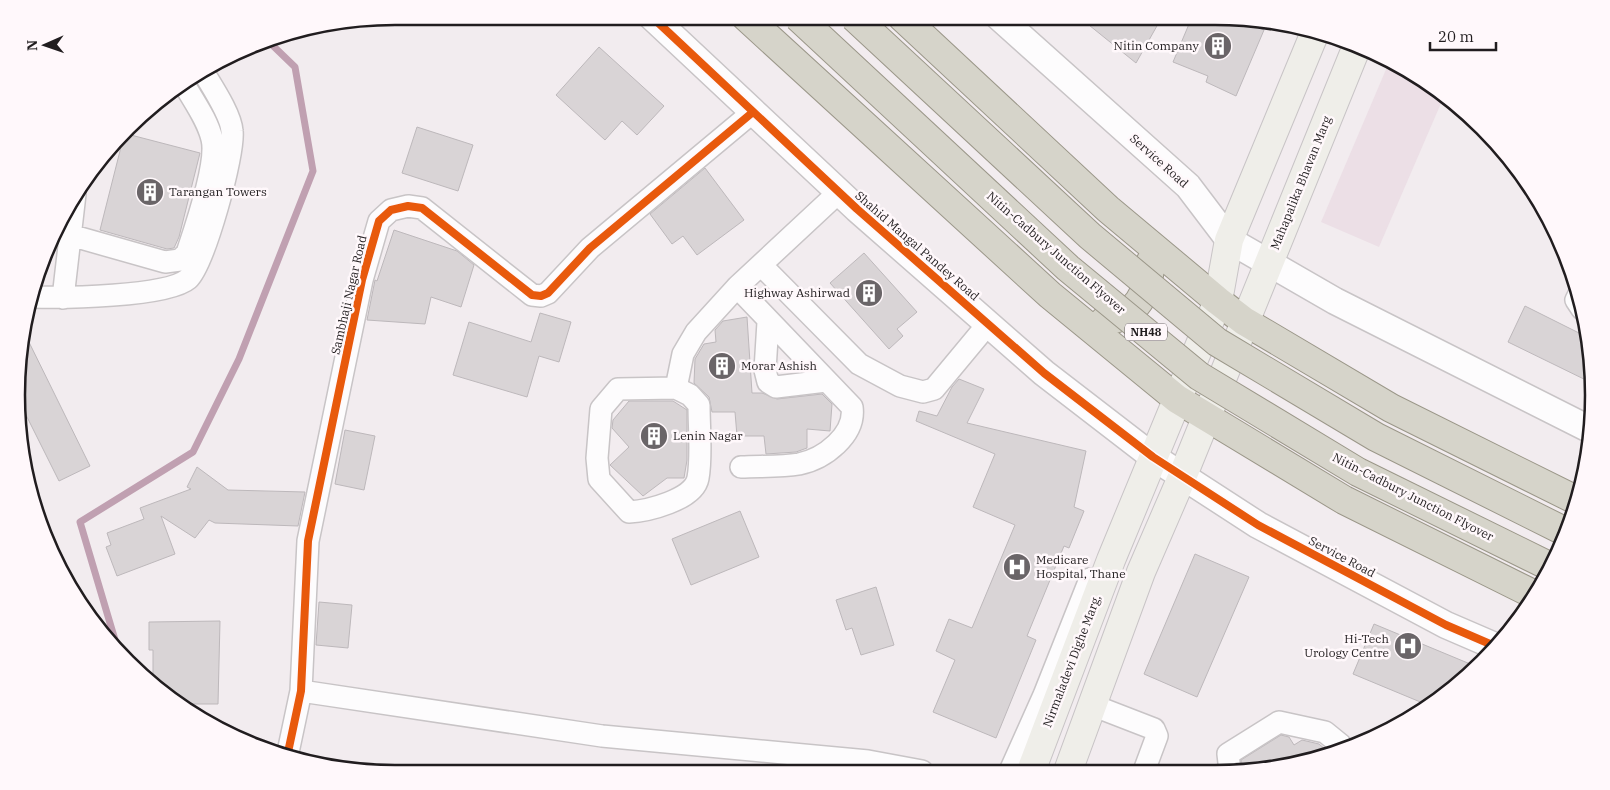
<svg xmlns="http://www.w3.org/2000/svg" width="1610" height="790" font-family="'IBM Plex Serif',serif">
	<rect width="100%" height="100%" fill="#f2ecef"/>
	<path fill="#ecdfe6" d="M1390,60l55,34 -66,153 -58,-25z"/>
	<g fill="none" stroke-linecap="round" stroke-linejoin="round">
		<path stroke="#c0a0b1" stroke-width="7" d="M118,650l-38,-128 113,-70 46,-93 74,-188 -18,-104 -28,-27"/>
	</g>
	<path fill="#d9d4d6" stroke="#bdb8bb" d="M1079,17h83l-26,46z
		M1192,17h41l31,13 -28,66 -30,-14 2,-6 -35,-14z
		M599,47l65,59 -27,29 -15,-14 -17,19 -49,-45z
		M417,127l56,18 -15,46 -56,-18z
		M127,134l73,19 -21,84 -5,11 -7,1 -67,-19 23,-91z
		M705,168l39,52 -47,35 -14,-19 -11,8 -22,-30z
		M394,230l63,21 17,14 -13,42 -30,-10 -6,27 -58,-4 8,-40 2,1z
		M864,253l53,59 -20,17 6,7 -14,13 -59,-66z
		M1525,306l64,32 3,45 -84,-41z
		M540,313l31,9 -12,40 -20,-6 -12,41 -74,-22 16,-53 62,20z
		M747,317l5,76h10l15,6 45,-5 10,10 -2,27 -23,-2v19l-11,4 -30,2 -2,-18h-27l-2,-24h-23l-3,-15 -15,-14 1,-24 9,-15 12,-2 -1,-12 8,-9z
		M23,330l67,136 -31,15 -38,-76z
		M959,379l25,10 -17,34 119,28 -12,56 10,4 -15,37 -5,-2 -37,90 9,4 -40,98 -63,-26 22,-52 -19,-9 13,-32 23,9 43,-103 -42,-18 22,-53 -79,-33 3,-10 18,5 15,-29z
		M629,401h44l14,9v50l-3,18h-17l-24,18 -33,-31 19,-18 -17,-19 1,-8z
		M345,430l30,6 -11,54 -29,-6z
		M197,467l31,23 77,2 -7,34 -83,-3 -6,-3 -14,18 -34,-22 14,38 -58,22 -11,-29 5,-2 -4,-12 37,-14 -4,-11 51,-19 -4,-2z
		M740,511l19,46 -68,28 -19,-46z
		M1195,554l54,23 -52,120 -53,-23z
		M876,587l18,58 -33,10 -9,-27 -6,2 -10,-30z
		M319,602l33,3 -4,43 -32,-3z
		M220,621l-2,83h-33l-32,-23v-31h-4v-28z
		M1374,624l101,42 -45,40 -77,-32z
		M1281,735l8,2 5,8 8,-5 17,4 7,6 -3,1 2,3 -61,17h-22l-1,-11z"/>
	<g fill="none" stroke-linecap="round" stroke-linejoin="round">
		<defs>
			<path id="minor" d="M70,235l95,27 15,-2 7,-7c8,-24 31,-90 25,-114 -5,-20 -18,-37 -28,-55
				M761,265l98,99 41,22 23,6 11,-3 54,-65
				M1579,294l-3,6 6,9
				M31,297c30,1 136,0 157,-18 16,-14 47,-126 44,-148 -1,-16 -19,-43 -28,-58
				M63,298l12,-104
				M768,322l-3,48 3,12 8,5 50,-6
				M676,388l-58,1 -17,20 -4,49 2,21 30,33c18,-1 65,-12 69,-34 4,-21 1,-50 1,-73l-9,-10 -14,-7 7,-34 13,-22 41,-45
				M741,467c19,-1 40,0 58,-3 25,-5 57,-29 53,-57l-115,-120 102,-95
				M301,691l301,45 266,25 54,10
				M1092,705l62,24 3,7 -13,35
				M287,757l14,-66 7,-150 54,-261 17,-59 12,-11 17,-4 14,2 110,87 9,1 7,-3 42,-45 163,-136
				M1010,771l34,-76 46,-116
				M1230,771l-2,-17 51,-32 46,10 16,13"/>
			<path id="tertiary" d="M651,16l206,193 187,164 109,84 105,68 188,100 51,22
				M999,17l189,169 41,54 106,61 256,129"/>
			<path id="secondary" d="M1031,771l80,-211 107,-259 11,-61 87,-210
				M1068,771l73,-199 42,-97 174,-429"/>
			<path id="trunk" d="M746,17l304,278 127,104 167,101 189,94
				M902,17l206,192 110,92 26,20 147,87 187,93
				M1104,321c34,-4 44,-29 47,-60"/>
		</defs>
		<use href="#minor" stroke="#c8c4c6" stroke-width="24"/>
		<use href="#tertiary" stroke="#c8c4c6" stroke-width="29"/>
		<use href="#secondary" stroke="#c8c4c6" stroke-width="30"/>
		<use href="#trunk" stroke="#9b9789" stroke-width="30"/>
		<use href="#minor" stroke="#fdfcfd" stroke-width="21"/>
		<use href="#tertiary" stroke="#fdfcfd" stroke-width="26"/>
		<use href="#secondary" stroke="#efeee9" stroke-width="28"/>
		<use href="#trunk" stroke="#d6d4ca" stroke-width="28"/>
		<defs>
			<path id="trunk-bridge" d="M798,17l270,251 131,108 159,96 193,95
				M854,17l236,219 127,106 159,95 190,95"/>
		</defs>
		<use href="#trunk-bridge" stroke="#9b9789" stroke-width="30" stroke-linecap="butt"/>
		<use href="#trunk-bridge" stroke="#d6d4ca" stroke-width="28"/>
		<defs>
			<path id="cycleway" d="M651,16l206,193 187,164 109,84 105,68 188,100 51,22
				M287,757l14,-66 7,-150 54,-261 17,-59 12,-11 17,-4 14,2 110,87 9,1 7,-3 42,-45 163,-136"/>
		</defs>
		<use href="#cycleway" stroke="#fff8fb" stroke-width="11"/>
		<use href="#cycleway" stroke="#e8590c" stroke-width="8"/>
	</g>
	<defs>
		<symbol id="building-disc" viewBox="-11 -11 22 22"><circle r="9.5" fill="#6a6568" stroke="#fff8fb"/><path d="M-4-6H4V6H1V3H-1V6H-4ZM-2.5-4.3h1.7v1.8h-1.7ZM.8-4.3h1.7v1.8H.8ZM-2.5-1h1.7V.8h-1.7ZM.8-1h1.7V.8H.8Z" fill="#fff"/></symbol>
		<symbol id="hospital-disc" viewBox="-11 -11 22 22"><circle r="9.5" fill="#6a6568" stroke="#fff8fb"/><path d="M-5-5h3v3.5h4V-5h3V5h-3V1.5h-4V5h-3Z" fill="#fff"/></symbol>
	</defs>
	<g fill-rule="evenodd">
		<use href="#building-disc" x="1202" y="30" width="32" height="32"/>
		<use href="#building-disc" x="134" y="176" width="32" height="32"/>
		<use href="#building-disc" x="853" y="277" width="32" height="32"/>
		<use href="#building-disc" x="706" y="350" width="32" height="32"/>
		<use href="#building-disc" x="638" y="420" width="32" height="32"/>
		<use href="#hospital-disc" x="1001" y="551" width="32" height="32"/>
		<use href="#hospital-disc" x="1392" y="630" width="32" height="32"/>
	</g>
	<g text-anchor="middle" stroke-width="5" stroke-linejoin="round" paint-order="stroke">
		<rect fill="#fff8fb" stroke="#645f61" stroke-width="1" x="1125" y="323.5" width="42" height="17" rx="4"/>
		<g font-size="11" font-weight="bold" fill="#211d1f">
			<text x="1146" y="336">NH48</text>
		</g>
		<g font-size="12" fill="#211d1f" stroke="#fff8fb" text-anchor="start">
			<text x="1199" y="50" text-anchor="end">Nitin Company</text>
			<text x="169" y="196">Tarangan Towers</text>
			<text x="850" y="297" text-anchor="end">Highway Ashirwad</text>
			<text x="741" y="370">Morar Ashish</text>
			<text x="673" y="440">Lenin Nagar</text>
			<text x="1036" y="564">Medicare<tspan x="1036" dy="14">Hospital, Thane</tspan></text>
			<text x="1389" y="643" text-anchor="end">Hi-Tech<tspan x="1389" dy="14">Urology Centre</tspan></text>
		</g>
		<g font-size="12" fill="#211d1f" stroke="#fff8fb">
			<text transform="translate(1159 161) rotate(42)" y="4">Service Road</text>
			<text transform="translate(1301 183) rotate(-68)" y="4">Mahapalika Bhavan Marg</text>
			<text transform="translate(917 246) rotate(41)" y="4">Shahid Mangal Pandey Road</text>
			<text transform="translate(1056 253) rotate(41)" y="4">Nitin-Cadbury Junction Flyover</text>
			<text transform="translate(349 295) rotate(-77)" y="4">Sambhaji Nagar Road</text>
			<text transform="translate(1413 497) rotate(27)" y="4">Nitin-Cadbury Junction Flyover</text>
			<text transform="translate(1342 557) rotate(28)" y="4">Service Road</text>
			<text transform="translate(1072 661) rotate(-69)" y="4">Nirmaladevi Dighe Marg,</text>
		</g>
	</g>
	<path d="M0 0H1610V790H0ZM395 25H1215A370 370 0 0 1 1585 395V395A370 370 0 0 1 1215 765H395A370 370 0 0 1 25 395V395A370 370 0 0 1 395 25Z" fill="#fff8fb" fill-rule="evenodd"/>
	<path fill="none" stroke="#211d1f" stroke-width="2.5" d="M395 25H1215A370 370 0 0 1 1585 395V395A370 370 0 0 1 1215 765H395A370 370 0 0 1 25 395V395A370 370 0 0 1 395 25Z"/>
	<g transform="translate(45 45) rotate(268)" stroke="#fff8fb" stroke-width="4" paint-order="stroke">
	<path d="M0-4L9 19L0 12L-9 19Z" fill="#211d1f"/>
	<text y="-8" font-size="14" font-weight="bold" text-anchor="middle" fill="#211d1f">N</text>
	</g>
	<path d="M1430 42v8h66v-8" fill="none" stroke="#211d1f" stroke-width="2.5"/>
	<text x="1438" y="42" font-size="15" fill="#211d1f" stroke="#fff8fb" stroke-width="4" paint-order="stroke">20 m</text>
</svg>
